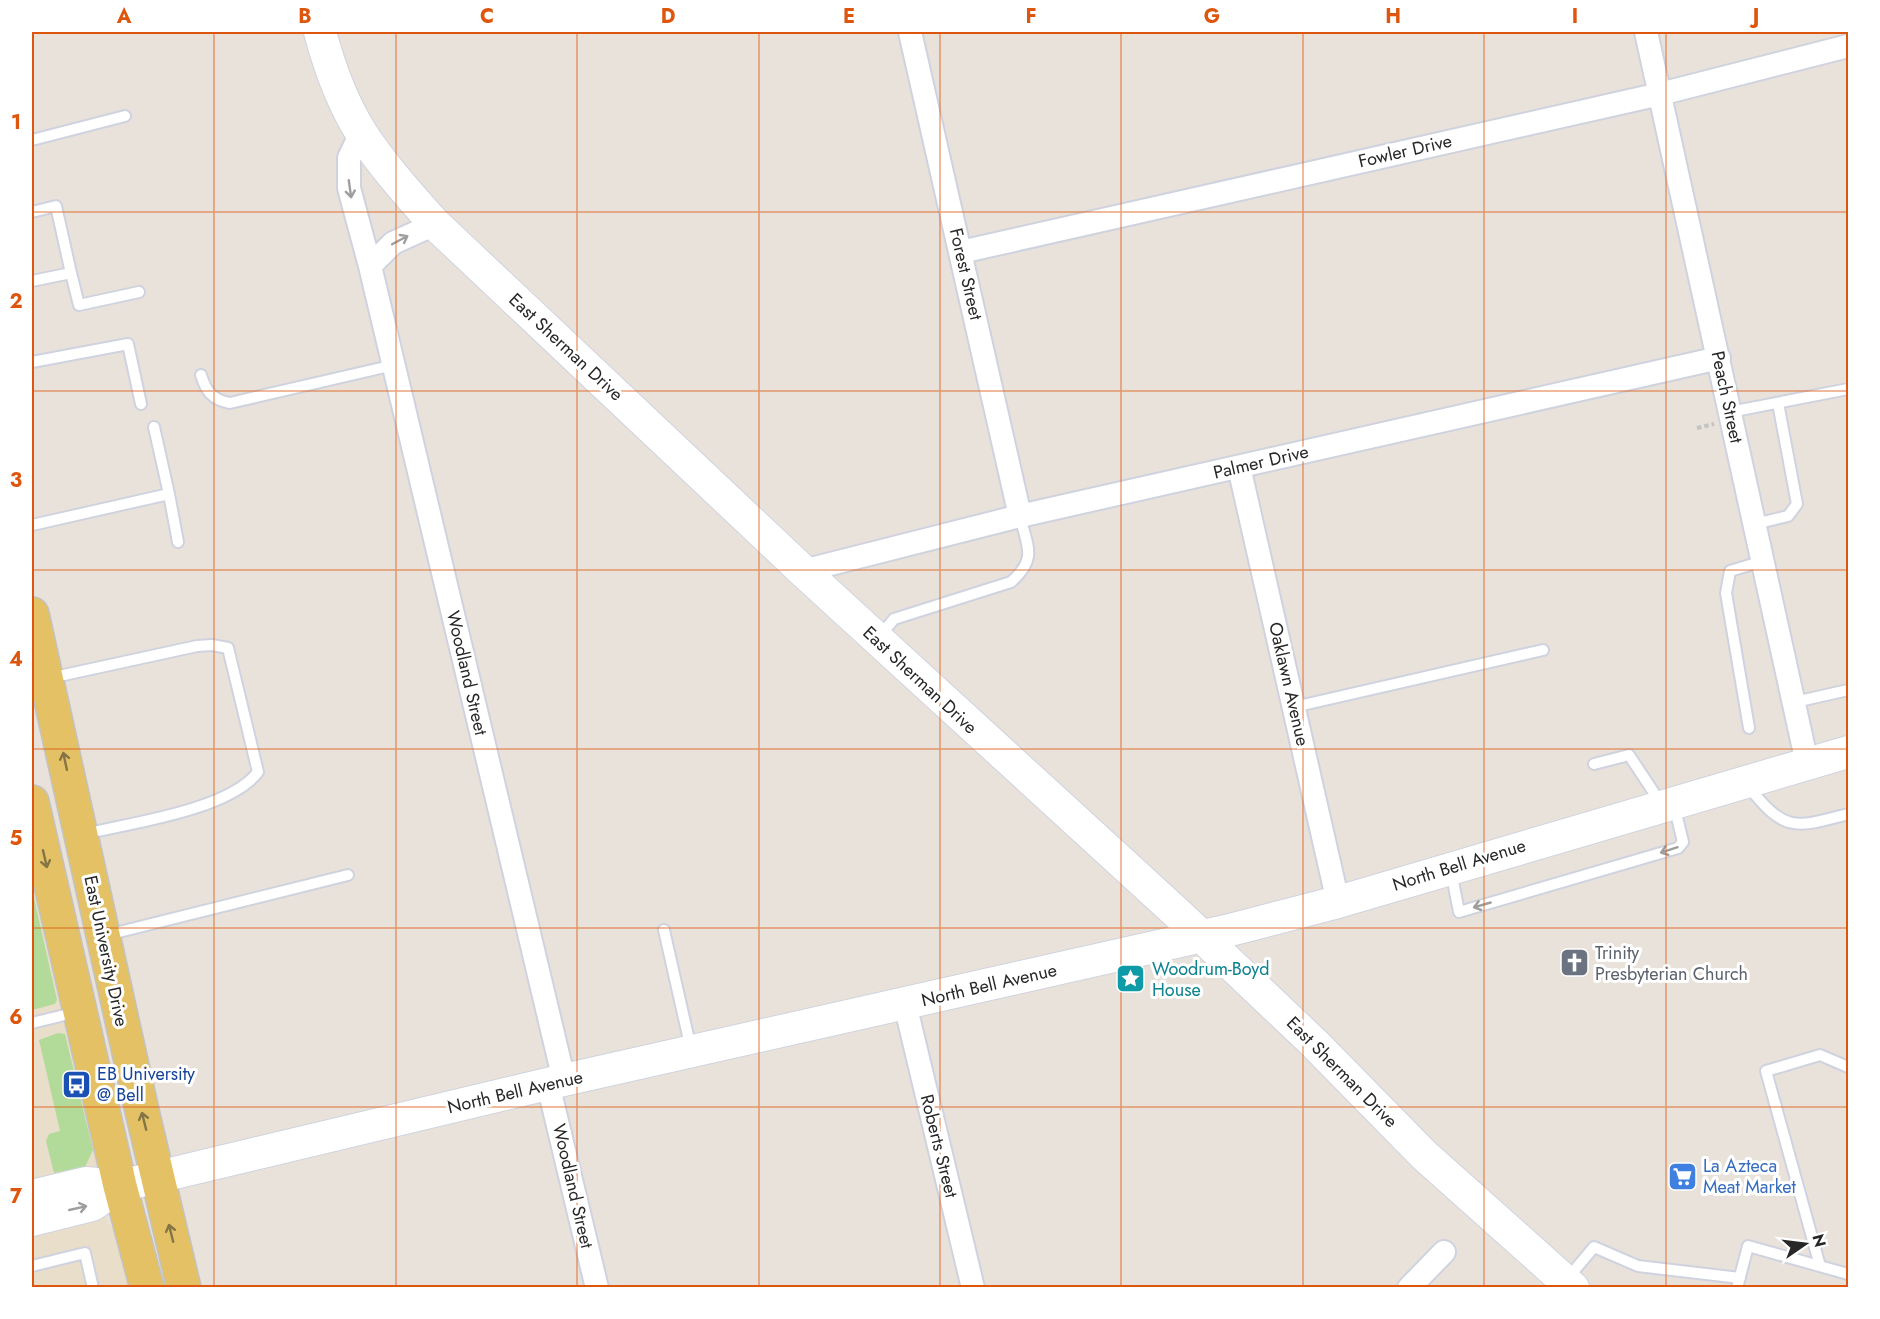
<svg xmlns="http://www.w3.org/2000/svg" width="1880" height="1319" font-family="Jost,sans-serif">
	<rect width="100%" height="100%" fill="#e9e2da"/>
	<path fill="#e9deca" d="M32,863l69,299 -6,10 13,52 7,4 15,59h-98z"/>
	<path fill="#b2db9a" d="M32,889l25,111 -2,4 -23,6z
		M58,1033l7,1 28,116 -8,17 -31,6 -8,-32 3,-7 11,-3 -21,-91z"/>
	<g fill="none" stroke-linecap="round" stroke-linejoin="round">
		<defs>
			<path id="lane" d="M32,140l93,-24
				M32,212l24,-6 15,67
				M32,281l39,-8 8,32 60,-13
				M32,362l96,-18 13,60
				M201,375c5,16 11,25 29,28l164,-38
				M1730,412l118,-23
				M154,427l15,67
				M1755,524l33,-8 9,-12 -19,-101
				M32,525l137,-31 9,48
				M878,638l16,-19 117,-37c27,-24 16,-35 9,-66
				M50,678l147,-32 15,-1 16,3 30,124c-29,38 -127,51 -174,62
				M1795,702l53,-12
				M1294,707l249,-57
				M1749,728l-23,-135 4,-22 33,-10
				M1594,764l35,-9 33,50
				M1748,786c37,47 47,42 100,28
				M1451,871l8,41 219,-64 5,-6 -9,-37
				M664,930l27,119
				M107,935l241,-60
				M32,1023l45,-11
				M32,1266l53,-13 8,35
				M1820,1266l-54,-195 54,-16 28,12
				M1568,1278l26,-31 44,19 102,12
				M1737,1288l11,-42 100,28"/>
			<path id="street" d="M910,32l110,484
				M1646,32l161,731
				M361,133l-12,25v30l21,78 194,814
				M961,252l699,-158 188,-48
				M370,266l23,-23 42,-19
				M1239,467l99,435
				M803,571l217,-55 699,-158
				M905,1004l68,284
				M548,1084l49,204
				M1409,1288l35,-36"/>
			<path id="secondary" d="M320,32c9,34 23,72 42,102 21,32 47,61 73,90l368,347 375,343 136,129 110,112 149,133
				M32,1196l54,-13 34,3 444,-106 670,-151 104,-27 510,-150
				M32,1220l60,-15 28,-19"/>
			<path id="primary" d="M32,614l110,497 42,177
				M32,802l88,384 27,102"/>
		</defs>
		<use href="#lane" stroke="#cfd3df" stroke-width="14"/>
		<use href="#street" stroke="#cfd3df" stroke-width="26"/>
		<use href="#secondary" stroke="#cfd3df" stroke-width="34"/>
		<use href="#primary" stroke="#c3c3c3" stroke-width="36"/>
		<path stroke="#c3c3c3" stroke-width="4" stroke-dasharray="4.5 3" stroke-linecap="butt" d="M1697,428l17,-4"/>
		<use href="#lane" stroke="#fff" stroke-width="10"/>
		<use href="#street" stroke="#fff" stroke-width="22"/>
		<use href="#secondary" stroke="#fff" stroke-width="32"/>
		<use href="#primary" stroke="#e3c164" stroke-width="33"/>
	</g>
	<defs><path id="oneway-shaft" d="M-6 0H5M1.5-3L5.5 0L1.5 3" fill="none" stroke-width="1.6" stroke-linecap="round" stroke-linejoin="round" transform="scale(1.5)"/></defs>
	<g stroke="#9e9e9e">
		<use href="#oneway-shaft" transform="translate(350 189) rotate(82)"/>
		<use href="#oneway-shaft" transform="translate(400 240) rotate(-28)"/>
		<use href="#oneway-shaft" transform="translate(1669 850) rotate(162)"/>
		<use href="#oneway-shaft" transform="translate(1482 905) rotate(164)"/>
		<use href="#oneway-shaft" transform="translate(78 1208) rotate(-13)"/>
	</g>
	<g stroke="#857446">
		<use href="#oneway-shaft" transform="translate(65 761) rotate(-102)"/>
		<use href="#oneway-shaft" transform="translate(45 859) rotate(77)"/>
		<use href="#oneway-shaft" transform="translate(144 1121) rotate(-104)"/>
		<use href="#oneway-shaft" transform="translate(171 1233) rotate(-104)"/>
	</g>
	<path fill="none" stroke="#de560d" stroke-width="1.5" stroke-opacity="0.55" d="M214,32v1256M396,32v1256M577,32v1256M759,32v1256M940,32v1256M1121,32v1256M1303,32v1256M1484,32v1256M1666,32v1256M32,212h1816M32,391h1816M32,570h1816M32,749h1816M32,928h1816M32,1107h1816"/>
	<defs>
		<symbol id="church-square" viewBox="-11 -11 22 22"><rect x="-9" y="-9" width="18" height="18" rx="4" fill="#6b7280" stroke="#fff"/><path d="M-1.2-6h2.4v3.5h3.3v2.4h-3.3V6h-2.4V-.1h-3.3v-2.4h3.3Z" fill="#fff"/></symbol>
		<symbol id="sight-square" viewBox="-11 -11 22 22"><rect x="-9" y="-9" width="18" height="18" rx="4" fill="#0f9aa8" stroke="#fff"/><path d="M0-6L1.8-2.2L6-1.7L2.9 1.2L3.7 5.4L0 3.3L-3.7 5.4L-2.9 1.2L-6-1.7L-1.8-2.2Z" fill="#fff"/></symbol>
		<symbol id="bus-square" viewBox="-11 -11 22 22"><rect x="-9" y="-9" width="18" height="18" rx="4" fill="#1a4fb4" stroke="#fff"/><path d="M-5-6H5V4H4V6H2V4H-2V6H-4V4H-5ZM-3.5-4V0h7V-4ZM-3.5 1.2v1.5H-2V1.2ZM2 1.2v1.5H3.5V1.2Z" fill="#fff"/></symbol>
		<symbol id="supermarket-square" viewBox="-11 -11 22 22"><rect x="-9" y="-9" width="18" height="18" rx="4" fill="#3f7fe0" stroke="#fff"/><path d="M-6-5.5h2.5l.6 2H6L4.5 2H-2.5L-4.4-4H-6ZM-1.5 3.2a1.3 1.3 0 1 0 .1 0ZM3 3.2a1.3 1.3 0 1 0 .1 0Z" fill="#fff"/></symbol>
	</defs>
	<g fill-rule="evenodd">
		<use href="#church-square" x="1558" y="946" width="33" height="33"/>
		<use href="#sight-square" x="1114" y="962" width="33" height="33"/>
		<use href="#bus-square" x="60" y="1068" width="33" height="33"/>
		<use href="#supermarket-square" x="1666" y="1160" width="33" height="33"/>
	</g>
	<g text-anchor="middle" stroke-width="6" stroke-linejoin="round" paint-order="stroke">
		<g font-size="18" fill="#272727" stroke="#fff">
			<text transform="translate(1405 151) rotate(-13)" y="6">Fowler Drive</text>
			<text transform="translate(966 274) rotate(77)" y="6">Forest Street</text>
			<text transform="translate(566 347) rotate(43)" y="6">East Sherman Drive</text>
			<text transform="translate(1727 397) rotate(78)" y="6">Peach Street</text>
			<text transform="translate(1261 462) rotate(-13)" y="6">Palmer Drive</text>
			<text transform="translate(467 673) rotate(77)" y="6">Woodland Street</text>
			<text transform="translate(920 680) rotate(43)" y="6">East Sherman Drive</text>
			<text transform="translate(1289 684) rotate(77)" y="6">Oaklawn Avenue</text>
			<text transform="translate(1459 865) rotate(-17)" y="6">North Bell Avenue</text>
			<text transform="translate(106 951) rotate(78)" y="6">East University Drive</text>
			<text transform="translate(989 985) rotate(-13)" y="6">North Bell Avenue</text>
			<text transform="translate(1342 1072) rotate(45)" y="6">East Sherman Drive</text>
			<text transform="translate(515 1092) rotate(-13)" y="6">North Bell Avenue</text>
			<text transform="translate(939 1146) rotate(76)" y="6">Roberts Street</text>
			<text transform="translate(573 1186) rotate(77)" y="6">Woodland Street</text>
		</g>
		<g font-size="18" fill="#5b616d" stroke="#fff" text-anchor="start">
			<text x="1595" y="959">Trinity<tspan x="1595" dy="21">Presbyterian Church</tspan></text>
		</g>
		<g font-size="18" fill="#0d838f" stroke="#fff" text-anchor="start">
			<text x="1152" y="975">Woodrum-Boyd<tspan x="1152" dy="21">House</tspan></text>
		</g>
		<g font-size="18" fill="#164399" stroke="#fff" text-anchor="start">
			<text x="97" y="1080">EB University<tspan x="97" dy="21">@ Bell</tspan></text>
		</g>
		<g font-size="18" fill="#366cbe" stroke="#fff" text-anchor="start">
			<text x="1703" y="1172">La Azteca<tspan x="1703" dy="21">Meat Market</tspan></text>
		</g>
	</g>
	<rect width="1880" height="1319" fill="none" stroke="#ffffff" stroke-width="66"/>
	<g transform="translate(1805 1244) rotate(76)" stroke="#ffffff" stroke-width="4.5" paint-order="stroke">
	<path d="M0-4.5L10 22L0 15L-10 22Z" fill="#272727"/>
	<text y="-9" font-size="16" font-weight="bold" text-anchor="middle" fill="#272727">N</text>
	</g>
	<rect x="33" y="33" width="1814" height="1253" fill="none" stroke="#de560d" stroke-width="2"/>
	<g font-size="20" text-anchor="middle" font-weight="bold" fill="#de560d">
		<text x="124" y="23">A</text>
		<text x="305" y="23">B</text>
		<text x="487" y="23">C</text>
		<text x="668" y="23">D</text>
		<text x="849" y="23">E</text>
		<text x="1031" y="23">F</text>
		<text x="1212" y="23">G</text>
		<text x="1393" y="23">H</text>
		<text x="1575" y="23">I</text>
		<text x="1756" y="23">J</text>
		<text x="16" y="129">1</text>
		<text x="16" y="308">2</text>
		<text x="16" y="487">3</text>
		<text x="16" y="666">4</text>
		<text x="16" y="845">5</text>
		<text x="16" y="1024">6</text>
		<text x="16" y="1203">7</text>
	</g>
</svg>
